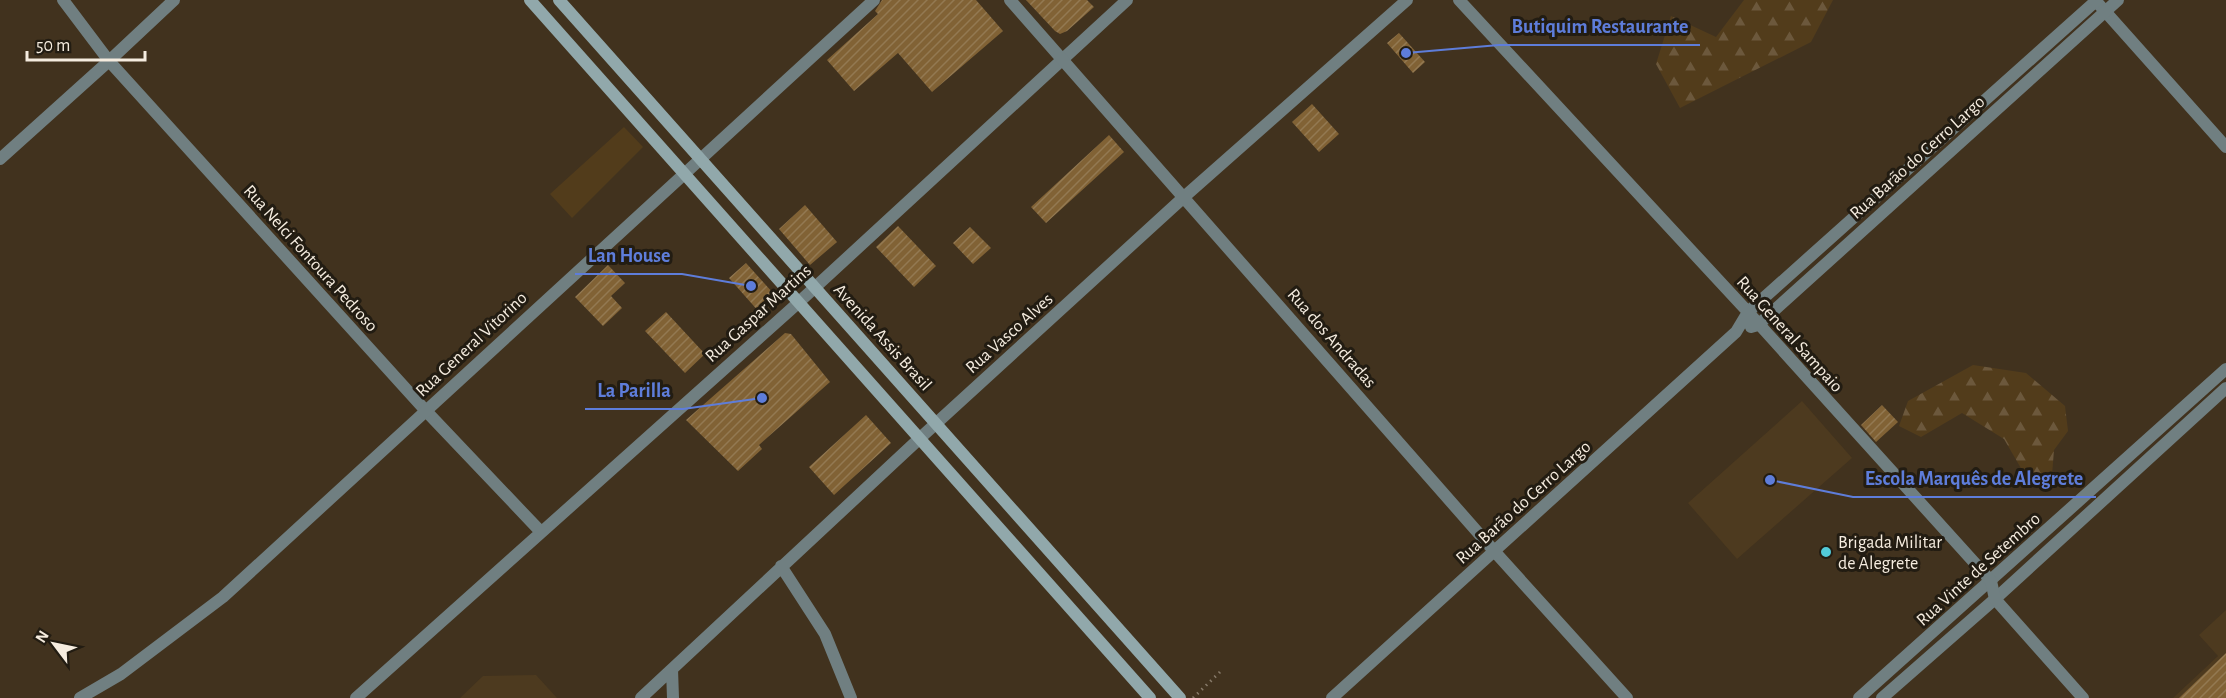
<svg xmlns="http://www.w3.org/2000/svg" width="2226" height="698" font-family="'Alegreya Sans',sans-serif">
	<defs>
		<pattern id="forest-firs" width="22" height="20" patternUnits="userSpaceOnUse" patternTransform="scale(1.5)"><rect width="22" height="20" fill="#523c1b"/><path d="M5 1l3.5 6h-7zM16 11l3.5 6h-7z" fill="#6c583c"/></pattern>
		<pattern id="building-hatch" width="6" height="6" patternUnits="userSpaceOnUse" patternTransform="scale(1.5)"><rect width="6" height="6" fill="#816235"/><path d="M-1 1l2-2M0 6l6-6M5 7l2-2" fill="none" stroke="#937952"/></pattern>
	</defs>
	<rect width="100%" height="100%" fill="#41321e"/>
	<path fill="#4d3a1f" d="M1802,401l50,57 -115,101 -49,-56z
		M2226,610v88h-53l45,-42 -19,-21z
		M536,675l21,23h-97l23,-22z"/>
	<path fill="#523c1b" d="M624,127l19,20 -71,71 -22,-24z"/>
	<path fill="url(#forest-firs)" d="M1744,0h89l-22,42 -131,66 -24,-44 15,-48 45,21z
		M1973,365l53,8 39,33 3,25 -14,19 -2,25 -23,7 -25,-43 -42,-26 -41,24 -22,-11 9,-25z"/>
	<path fill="url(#building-hatch)" d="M882,0h94l27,31 -71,61 -34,-39 -44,38 -27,-31 51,-46 -3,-3z
		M1026,0h61l7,7 -27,24 -7,3 -5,-3z
		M1399,33l26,29 -12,11 -26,-30z
		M1312,104l27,30 -20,18 -27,-30z
		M1109,135l15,17 -78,71 -15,-16z
		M805,205l32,37 -27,23 -31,-36z
		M898,226l38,40 -22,21 -38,-40z
		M970,227l21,21 -18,16 -20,-21z
		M746,263l27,30 -1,9 -12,11 -31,-35z
		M608,265l17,18 -14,13 11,12 -19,18 -28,-29z
		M666,312l39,42 -20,19 -40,-42z
		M785,333l6,1 39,48 -71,63 3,4 -24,22 -52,-51z
		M1882,405l16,17 -22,20 -15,-17z
		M866,415l25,28 -57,52 -25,-28z
		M2226,653v45h-47z"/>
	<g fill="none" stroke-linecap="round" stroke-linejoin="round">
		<path stroke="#877a69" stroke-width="3" stroke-dasharray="1.5 4.5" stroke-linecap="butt" d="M1193,698l27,-26"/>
		<path stroke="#707f81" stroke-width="12" d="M63,0l46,61 317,350 115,121
			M2095,0l131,147
			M0,159l109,-98 65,-61
			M781,566l44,68 26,64
			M672,669l1,29
			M356,698l442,-395 329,-303
			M641,698l278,-259
			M1859,698l367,-329
			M1882,698l113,-99 231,-211"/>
		<path stroke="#707f81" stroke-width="12" d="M1010,0l485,552 132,146
			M1459,0l289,312 243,269 4,18 88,99
			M1751,327l7,-2 360,-325
			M919,439l265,-242 223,-197
			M80,698l41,-24 102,-77 651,-597
			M1332,698l404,-366 12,-20 349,-312"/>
		<path stroke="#91a8ab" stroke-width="12" d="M530,0l620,698
			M559,0l621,698"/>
	</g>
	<circle fill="#52cbd9" stroke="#221c12" stroke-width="2" cx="1826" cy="552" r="6"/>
	<g text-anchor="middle" stroke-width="6" stroke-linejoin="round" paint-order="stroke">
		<g font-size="18" fill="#f5ecdf" stroke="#221c12">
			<text transform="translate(1917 157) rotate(-42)" y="6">Rua Barão do Cerro Largo</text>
			<text transform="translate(311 258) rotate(48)" y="6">Rua Nelci Fontoura Pedroso</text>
			<text transform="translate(758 313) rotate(-42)" y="6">Rua Gaspar Martins</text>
			<text transform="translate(1009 333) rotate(-42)" y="6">Rua Vasco Alves</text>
			<text transform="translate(1790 334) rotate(48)" y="6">Rua General Sampaio</text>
			<text transform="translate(883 337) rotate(48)" y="6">Avenida Assis Brasil</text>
			<text transform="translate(1332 338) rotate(49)" y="6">Rua dos Andradas</text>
			<text transform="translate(471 344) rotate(-43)" y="6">Rua General Vitorino</text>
			<text transform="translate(1523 502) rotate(-42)" y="6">Rua Barão do Cerro Largo</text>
			<text transform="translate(1978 569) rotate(-42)" y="6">Rua Vinte de Setembro</text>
		</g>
		<g font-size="18" fill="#f5ecdf" stroke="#221c12" text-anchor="start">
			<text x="1838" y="548">Brigada Militar<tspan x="1838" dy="21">de Alegrete</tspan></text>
		</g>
	</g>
	<path fill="none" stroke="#5e7dda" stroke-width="2" d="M1406 53L1499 45H1700M751 286L682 274H575M762 398L683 409H585M1770 480L1853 497H2096"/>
	<g fill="#5e7dda" stroke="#221c12" stroke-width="2">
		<circle cx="1406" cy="53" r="6"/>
		<circle cx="751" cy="286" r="6"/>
		<circle cx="762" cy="398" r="6"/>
		<circle cx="1770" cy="480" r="6"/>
	</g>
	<g font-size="20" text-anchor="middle" font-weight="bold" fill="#5e7dda" stroke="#221c12" stroke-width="6" stroke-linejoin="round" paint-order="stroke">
		<text x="1600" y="33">Butiquim Restaurante</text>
		<text x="629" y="262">Lan House</text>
		<text x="634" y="397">La Parilla</text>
		<text x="1974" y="485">Escola Marquês de Alegrete</text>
	</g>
	<g transform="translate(54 644) rotate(302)" stroke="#221c12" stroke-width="4.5" paint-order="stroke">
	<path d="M0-4.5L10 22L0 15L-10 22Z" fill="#f5ecdf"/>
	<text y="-9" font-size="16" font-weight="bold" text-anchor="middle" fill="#f5ecdf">N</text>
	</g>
	<path d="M27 51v9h118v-9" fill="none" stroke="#f5ecdf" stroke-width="3"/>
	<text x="36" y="51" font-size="18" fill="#f5ecdf" stroke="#221c12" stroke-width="4.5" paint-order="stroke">50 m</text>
</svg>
